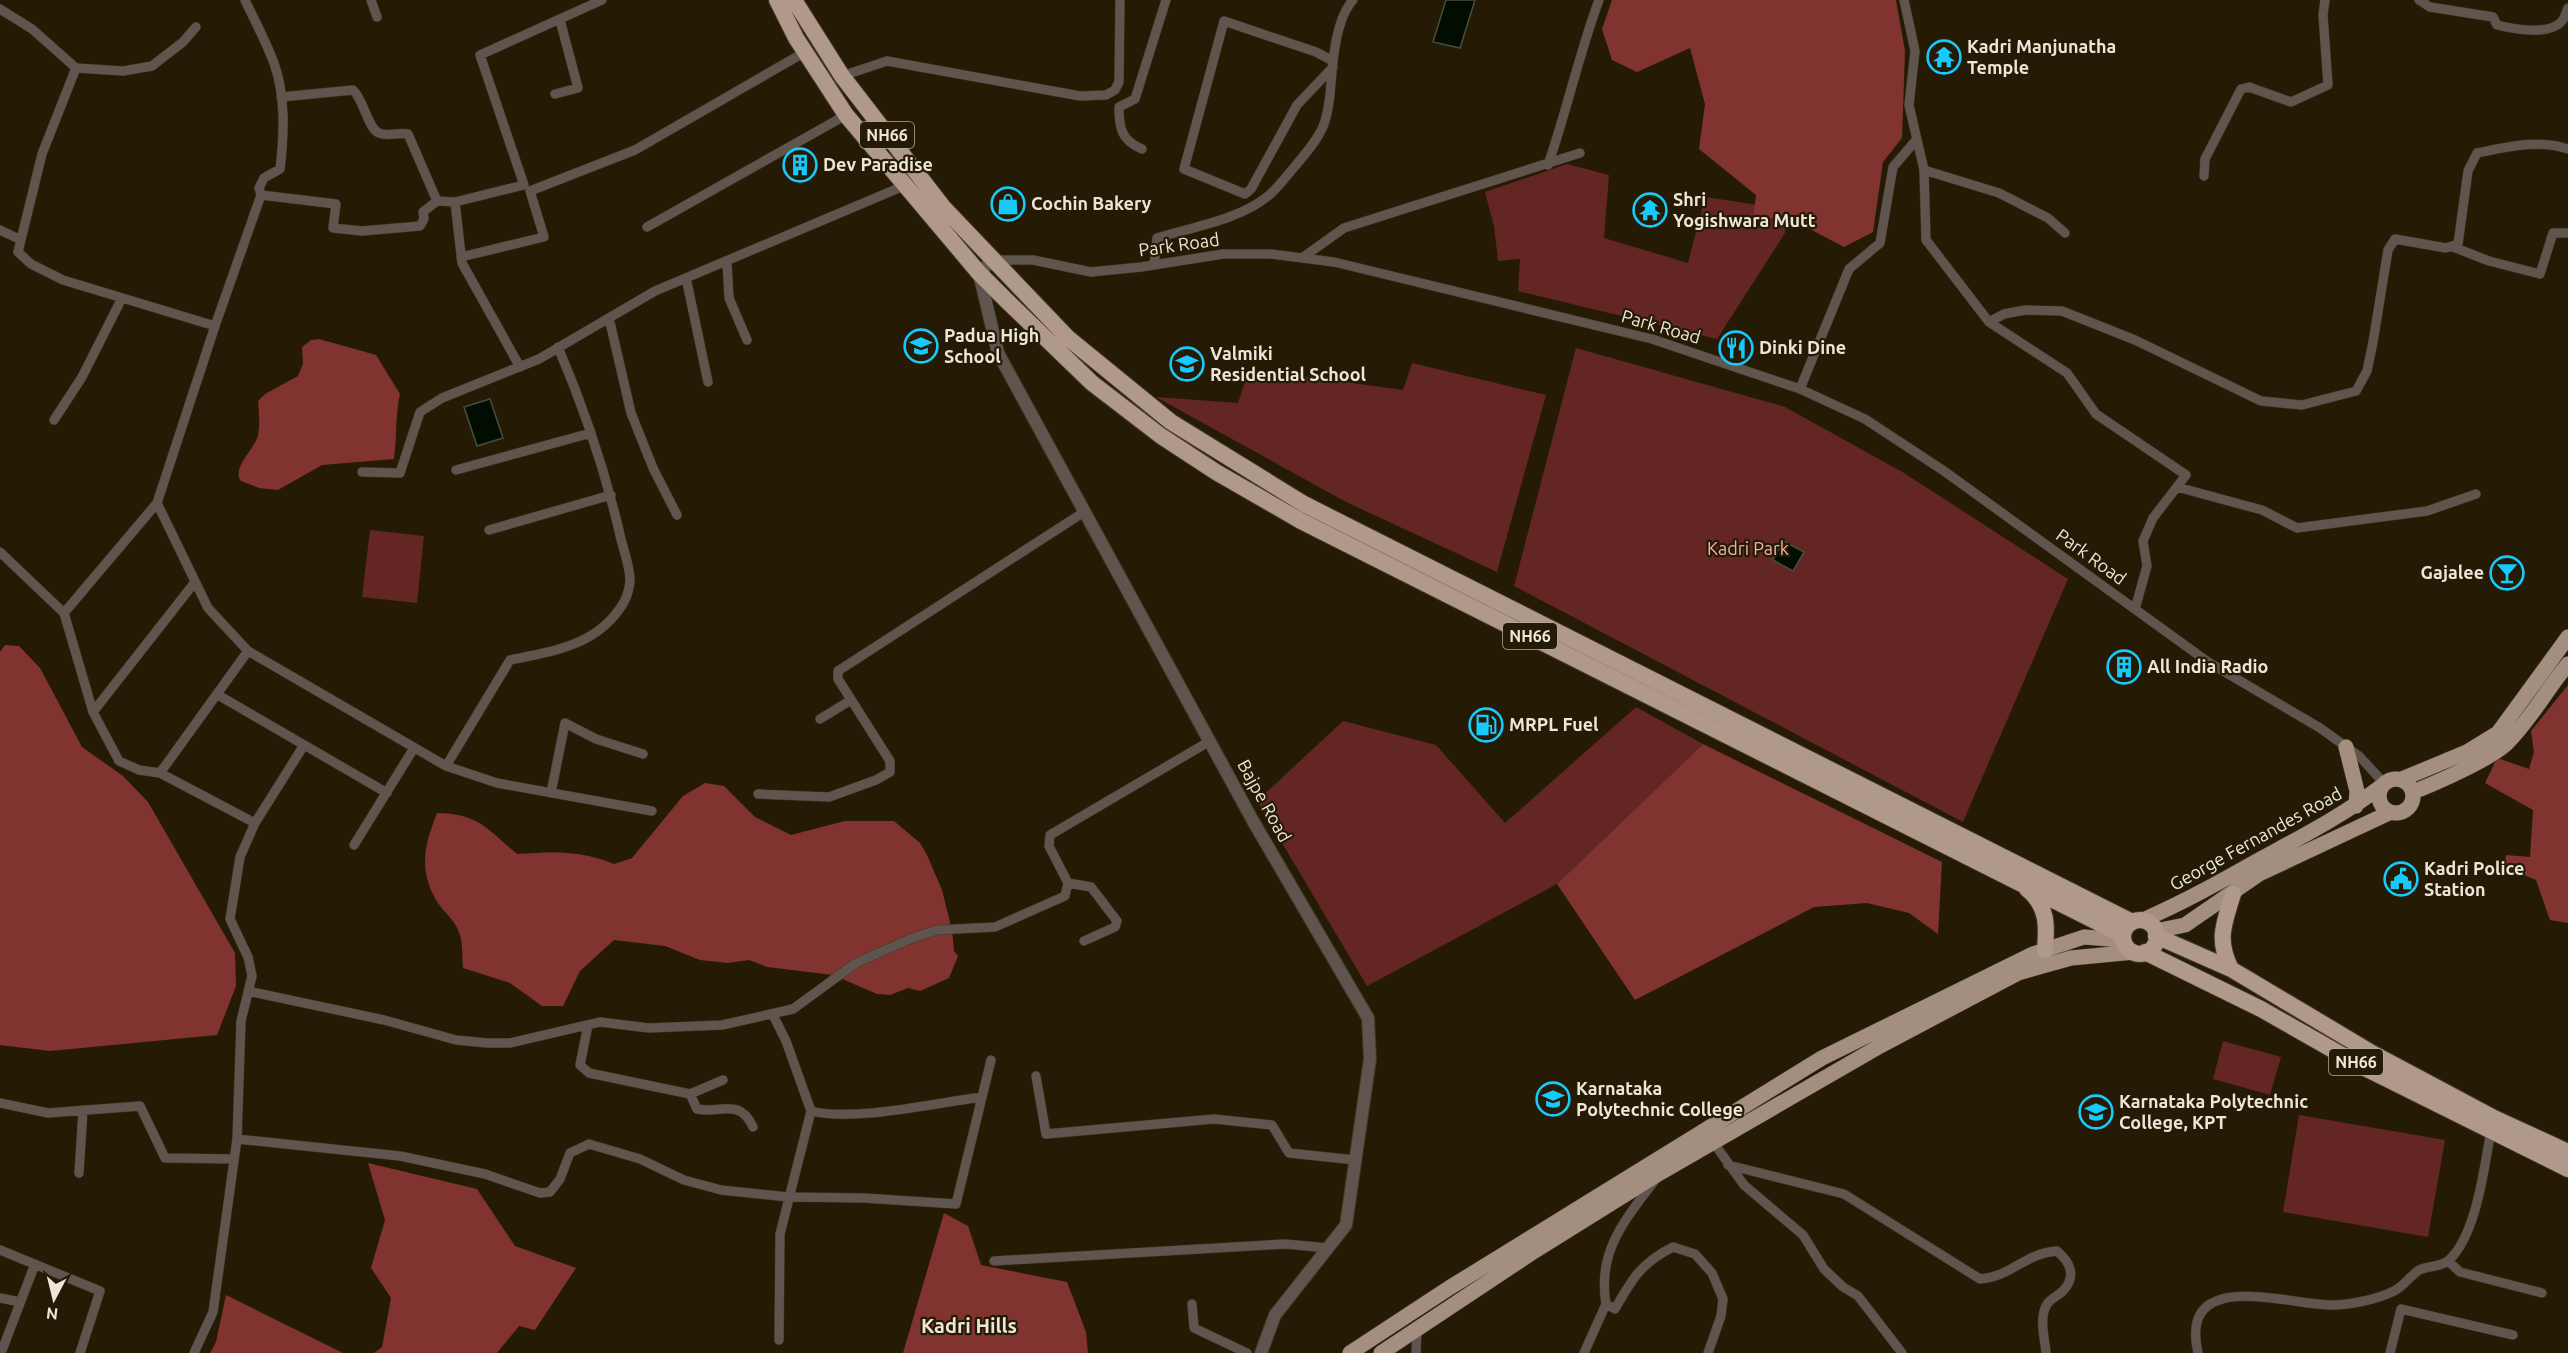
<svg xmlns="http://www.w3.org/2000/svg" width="2568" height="1353" font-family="Ubuntu,sans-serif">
	<rect width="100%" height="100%" fill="#251b05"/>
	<path fill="#632623" d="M1567,164l42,11 -5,63 84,25 17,-66 47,7 35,13 -2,16 -68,106 -199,-48 2,-32 -22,2 -4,-35 -9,-34z
		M1576,348l209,59 119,66 164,106 -105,243 -449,-236z
		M1412,363l134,32 -49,177 -151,-70 -190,-105 82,6 11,-34 154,21z
		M370,530l54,6 -7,67 -55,-6z
		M1636,707l67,37 -146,140 -190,102 -110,-185 86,-80 93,24 69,78z
		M2223,1041l58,16 -11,38 -57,-16z
		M2299,1115l146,25 -17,97 -145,-25z"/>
	<path fill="#81342f" d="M1612,0h284l9,51 -3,87 -19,24 -10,70 -29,15 -57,-30 -34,2 3,-24 -57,-46 6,-45 -15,-56 -53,24 -25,-12 -10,-31z
		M319,339l57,16 24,39c-5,22 -3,43 -6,65l-72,6 -44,25 -19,-2 -18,-7c-10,-13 14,-32 17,-46 2,-11 1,-23 0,-34l7,-7 33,-18 5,-12 -1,-17 9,-7z
		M5,645l14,1 21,22 42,79 41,29 25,26 87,151 1,33 -19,49 -167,16 -50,-6v-393z
		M2568,685v238l-18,-3 -14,-40 -32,-13 2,-12 24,2 3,-47 -48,-27 12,-25 32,11 5,-17 -3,-21z
		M1703,744l239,118 -4,72 -29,-21 -42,-10 -53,4 -179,93 -78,-116z
		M705,783l19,3 31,31 36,18 54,-14h49l26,22 7,12 15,35 10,40 2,21 4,5 -9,22 -29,13 -12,-3 -18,7 -13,-1 -44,-19 -66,-8 -18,-7 -21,3 -28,-3 -35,-14 -51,-6 -34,31 -17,35h-21l-32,-23 -47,-15c-1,-11 0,-23 -3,-33 -4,-15 -17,-23 -24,-35 -18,-31 -11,-56 1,-87 42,1 49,15 80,41 38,-2 61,-4 97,10l18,-6 51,-62z
		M368,1163l109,26 38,57 61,22 -41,62 -16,-4 -22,27h-123l8,-6 9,-49 -20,-30 14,-48z
		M944,1213l24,13 13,39 86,17 19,50 2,21h-185z
		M226,1295l117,58h-133l6,-11z"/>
	<path fill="#000d00" stroke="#474e41" stroke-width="1.5" d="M1446,0h29l-15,48 -27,-6z
		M490,399l13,39 -26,8 -13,-39z
		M1783,541l21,11 -11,19 -20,-11z"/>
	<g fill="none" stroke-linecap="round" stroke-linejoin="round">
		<defs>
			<path id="minor" d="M245,0c10,21 21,42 29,63 12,34 10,72 6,106l-16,9 -5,10 2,7 75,9 -3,24 29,3 58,-5 4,-7 -1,-7 14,-11 18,1 69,-17 -44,-130 122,-55
				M371,0l6,17
				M1904,0l11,51 -6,54 15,65 75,23 49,25 17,15
				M2419,0l11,7 63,10 4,8c16,4 53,11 65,-4 3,-3 4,-9 6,-13
				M0,9l32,20 44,39 47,3 29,-5 31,-24 13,-15
				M1333,67l-36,38 -46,84 -6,5 -61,-25 40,-148 92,31 17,9
				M76,68l-34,86 -24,98 13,12 32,16 152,46 -58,177
				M842,76l45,-15 193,35 26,-1 9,-5 4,-8 1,-82
				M555,94l23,-6 -18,-68
				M281,97l72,-7c11,10 15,39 26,43 9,4 20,-1 29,1l29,67
				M1142,149c-21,-9 -23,-21 -23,-42l16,-8 31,-99
				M1548,165c19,-55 31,-111 51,-165
				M1924,170l2,70 63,82 78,51 29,41 90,61 -33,43 -10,23 4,25 -12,43
				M2204,176l1,-17 36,-70 8,-2 42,15 37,-17 -5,-70 2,-15
				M455,202l7,61 58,104
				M647,227l199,-112
				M0,230l21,10
				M2453,247l36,14 51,13 13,-41h15
				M461,257l83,-20 -14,-46 105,-41 170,-98
				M1302,258l42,-30 236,-75
				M994,260h39l58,12 50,-5 82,-13h48l63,8 318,77 148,50 65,30 79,52 264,191 112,66 39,28 25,27
				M727,262l2,36 18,42
				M1154,265l3,-27c35,-11 82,-18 111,-42 11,-9 19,-21 28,-31 27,-32 32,-40 35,-82 2,-25 5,-64 22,-83
				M686,278l22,104
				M609,318l22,95 22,55 24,47
				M1989,322l15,-8 21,-4 37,1 73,29 126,61 41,4 54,-14 11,-20 6,-29 15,-92 7,-11 51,9 12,-4 10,-73 9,-18c31,-6 60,-14 91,-4
				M215,326l46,-131
				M1800,389l49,-120 31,-26 13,-76 24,-28
				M54,420l28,-43 39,-77
				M456,470l135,-37
				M362,472l38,1 20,-61 22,-14 97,-39 116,-68 251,-106
				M2177,487l85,23 35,18 130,-17 49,-17
				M489,530l122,-35
				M0,552l64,61 29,99 26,49 20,9 21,3 88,-122
				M64,613l93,-110 51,105 40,43 198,115 51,17 155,28
				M218,695l169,98
				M93,712l102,-130
				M820,719l31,-19
				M446,766l64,-106c45,-9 89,-15 114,-58 3,-5 6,-16 6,-22 0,-14 -7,-31 -10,-45 -15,-65 -36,-127 -62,-188
				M160,773l95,50 49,-78
				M551,793l14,-70 31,16 47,15
				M758,794l71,3 47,-17 14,-8v-11l-52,-82v-8l246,-159
				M354,845l60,-97
				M1084,941l31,-14 2,-6 -26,-34 -23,-4 -19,-37 1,-11 160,-94
				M248,991l136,29 72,20 31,3h23l90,-21 49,6 73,-3 71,-16 63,-46 54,-24 27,-9 58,-3 70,-31 3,-13
				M773,1015l13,26 25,70c43,11 124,-8 171,-14
				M588,1025l-8,40 9,8 101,21 33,-14
				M1036,1076l10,58 168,-15 58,6 17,28 66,7
				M690,1094l7,15c24,5 42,-12 56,18
				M0,1103l48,10 92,-7 25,52 69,1
				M237,1139l163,17 85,18 55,19 10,-1 10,-13 10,-26 19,-9 51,15 44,21 37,10 67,7 76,1 92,6 35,-144
				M1713,1142l31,43 59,50 21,34 19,18 15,9 44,57
				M1728,1165l116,29 136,85c31,-2 45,-26 77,-28 13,11 20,25 6,40 -5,5 -14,8 -17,15 -7,14 -1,33 0,47
				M79,1173l4,-63
				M1655,1180c-30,40 -58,71 -49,124l9,5c17,-30 26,-46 58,-62l22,7 17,19 11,26 -2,17 -13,37
				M0,1250l100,41 -20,62
				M994,1261l291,-17 43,4
				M2448,1261l12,11 82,21
				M0,1298l20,4
				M1192,1304l2,24 53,25
				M779,1340l1,-106 31,-123
				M1,1353l34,-89
				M194,1353l19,-41 24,-173 4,-118 11,-45 -4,-19 -18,-38 10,-62 15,-34
				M1416,1353l1,-23
				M1584,1353l22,-49
				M2198,1353c-20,-87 90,-48 134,-48 19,0 46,-6 62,-14 10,-5 16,-15 25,-21 8,-4 23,-3 30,-10 28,-26 35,-93 42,-129
				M2390,1353l11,-44 112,26"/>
			<path id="tertiary" d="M992,260l-13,13 19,80 255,468 115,197 2,41 -24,166 -71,90 -14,38"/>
			<path id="primary" d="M2346,747l11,44 -1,15
				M2379 796a17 17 0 1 1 34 0a17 17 0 1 1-34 0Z
				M2402,779l65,-27 31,-19 70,-96
				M2413,792c23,-9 75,-32 92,-47 25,-24 41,-55 63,-81
				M2143,920c41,-18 75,-37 114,-59 44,-24 87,-46 126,-76
				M2155,931l30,-6 74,-51 132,-62
				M1350,1353l99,-65 373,-230 211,-104 51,-17 40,3
				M1381,1353l149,-99 130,-81 220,-127 138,-73 53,-15 63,-6"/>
			<path id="trunk" d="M777,0l19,38 50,77 133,158 28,28 85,82 69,53 55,36 85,49 822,414
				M794,0l48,76 101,131 125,131 103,84 133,82 828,418
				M2027,889c21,17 20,37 18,61
				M2123 937a17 17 0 1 1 34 0a17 17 0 1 1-34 0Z
				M2156,936l75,33 141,84 122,65 74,34
				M2145,952l116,57 102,58 205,102
				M2231,969c-15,-30 -7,-45 2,-75"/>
		</defs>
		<use href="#minor" stroke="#413723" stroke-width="10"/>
		<use href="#tertiary" stroke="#413723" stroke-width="14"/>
		<use href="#primary" stroke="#413723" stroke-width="16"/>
		<use href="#trunk" stroke="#413723" stroke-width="18"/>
		<use href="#minor" stroke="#5f554e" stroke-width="9"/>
		<use href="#tertiary" stroke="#5f554e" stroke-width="12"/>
		<use href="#primary" stroke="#a38e80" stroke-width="15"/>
		<use href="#trunk" stroke="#b0998a" stroke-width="16"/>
	</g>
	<defs>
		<symbol id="temple-ring" viewBox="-11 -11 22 22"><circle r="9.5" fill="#251b05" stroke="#18cafc" stroke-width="1.5"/><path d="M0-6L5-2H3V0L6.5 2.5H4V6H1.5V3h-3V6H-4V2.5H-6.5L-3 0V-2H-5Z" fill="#18cafc"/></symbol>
		<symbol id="building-ring" viewBox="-11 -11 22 22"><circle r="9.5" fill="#251b05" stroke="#18cafc" stroke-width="1.5"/><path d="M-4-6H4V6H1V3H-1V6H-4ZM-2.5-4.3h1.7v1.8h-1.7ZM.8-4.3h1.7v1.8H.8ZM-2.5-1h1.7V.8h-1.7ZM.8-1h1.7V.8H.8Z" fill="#18cafc"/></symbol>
		<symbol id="shop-ring" viewBox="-11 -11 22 22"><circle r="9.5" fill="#251b05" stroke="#18cafc" stroke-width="1.5"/><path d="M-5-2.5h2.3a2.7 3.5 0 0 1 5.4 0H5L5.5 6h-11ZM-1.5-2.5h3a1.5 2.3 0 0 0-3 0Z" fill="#18cafc"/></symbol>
		<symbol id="school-ring" viewBox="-11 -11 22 22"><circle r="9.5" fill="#251b05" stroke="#18cafc" stroke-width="1.5"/><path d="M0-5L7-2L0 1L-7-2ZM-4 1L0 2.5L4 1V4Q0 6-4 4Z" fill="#18cafc"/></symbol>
		<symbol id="restaurant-ring" viewBox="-11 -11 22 22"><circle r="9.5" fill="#251b05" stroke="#18cafc" stroke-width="1.5"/><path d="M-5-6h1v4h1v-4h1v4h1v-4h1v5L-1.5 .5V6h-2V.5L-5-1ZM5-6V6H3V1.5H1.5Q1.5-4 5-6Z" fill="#18cafc"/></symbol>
		<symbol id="bar-ring" viewBox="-11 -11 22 22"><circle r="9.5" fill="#251b05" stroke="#18cafc" stroke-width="1.5"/><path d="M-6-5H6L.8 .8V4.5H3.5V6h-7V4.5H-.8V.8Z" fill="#18cafc"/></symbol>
		<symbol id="fuel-ring" viewBox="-11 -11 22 22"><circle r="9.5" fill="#251b05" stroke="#18cafc" stroke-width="1.5"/><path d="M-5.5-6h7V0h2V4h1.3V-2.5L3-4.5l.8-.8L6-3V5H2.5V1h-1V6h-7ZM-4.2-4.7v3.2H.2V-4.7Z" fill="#18cafc"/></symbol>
		<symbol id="civic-ring" viewBox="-11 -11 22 22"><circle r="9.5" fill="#251b05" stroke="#18cafc" stroke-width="1.5"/><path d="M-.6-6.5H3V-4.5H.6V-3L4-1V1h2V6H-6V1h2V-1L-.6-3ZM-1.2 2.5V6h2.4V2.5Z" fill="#18cafc"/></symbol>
		<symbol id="university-ring" viewBox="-11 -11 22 22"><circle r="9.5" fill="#251b05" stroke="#18cafc" stroke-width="1.5"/><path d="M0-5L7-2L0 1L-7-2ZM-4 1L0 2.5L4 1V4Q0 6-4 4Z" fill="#18cafc"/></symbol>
	</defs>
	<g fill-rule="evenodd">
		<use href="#temple-ring" x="1925" y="38" width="38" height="38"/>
		<use href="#building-ring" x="781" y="146" width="38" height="38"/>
		<use href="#shop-ring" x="989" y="185" width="38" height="38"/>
		<use href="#temple-ring" x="1631" y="191" width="38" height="38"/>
		<use href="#school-ring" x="902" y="327" width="38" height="38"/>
		<use href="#restaurant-ring" x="1717" y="329" width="38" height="38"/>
		<use href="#school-ring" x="1168" y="345" width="38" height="38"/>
		<use href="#bar-ring" x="2488" y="554" width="38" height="38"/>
		<use href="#building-ring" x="2105" y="648" width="38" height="38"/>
		<use href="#fuel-ring" x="1467" y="706" width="38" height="38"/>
		<use href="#civic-ring" x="2382" y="860" width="38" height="38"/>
		<use href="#university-ring" x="1534" y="1080" width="38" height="38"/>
		<use href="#university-ring" x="2077" y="1093" width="38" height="38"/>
	</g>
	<g text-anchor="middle" stroke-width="4.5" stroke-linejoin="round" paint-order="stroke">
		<g fill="#251b05" stroke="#b1a999" stroke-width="1.5">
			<rect x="860" y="122" width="54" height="26" rx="4.5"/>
			<rect x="1503" y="623" width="54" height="26" rx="4.5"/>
			<rect x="2329" y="1049" width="54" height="26" rx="4.5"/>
		</g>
		<g font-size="16" font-weight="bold" fill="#ede6d8">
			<text x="887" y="141">NH66</text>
			<text x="1530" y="642">NH66</text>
			<text x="2356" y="1068">NH66</text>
		</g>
		<g font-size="18" font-weight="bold" fill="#ede6d8" stroke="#251b05" text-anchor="start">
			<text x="1967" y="53">Kadri Manjunatha<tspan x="1967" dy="21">Temple</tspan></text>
			<text x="823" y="171">Dev Paradise</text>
			<text x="1673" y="206">Shri<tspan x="1673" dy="21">Yogishwara Mutt</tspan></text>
			<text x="1031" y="210">Cochin Bakery</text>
			<text x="944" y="342">Padua High<tspan x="944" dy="21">School</tspan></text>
			<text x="1759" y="354">Dinki Dine</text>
			<text x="1210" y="360">Valmiki<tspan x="1210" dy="21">Residential School</tspan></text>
			<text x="2484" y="579" text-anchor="end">Gajalee</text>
			<text x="2147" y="673">All India Radio</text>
			<text x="1509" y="731">MRPL Fuel</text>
			<text x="2424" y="875">Kadri Police<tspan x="2424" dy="21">Station</tspan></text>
			<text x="1576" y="1095">Karnataka<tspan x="1576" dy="21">Polytechnic College</tspan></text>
			<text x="2119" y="1108">Karnataka Polytechnic<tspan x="2119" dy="21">College, KPT</tspan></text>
		</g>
		<g font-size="18" fill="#ede6d8" stroke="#251b05">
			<text transform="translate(1179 245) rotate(-8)" y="6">Park Road</text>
			<text transform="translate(1661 327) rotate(16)" y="6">Park Road</text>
			<text transform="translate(2091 557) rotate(36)" y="6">Park Road</text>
			<text transform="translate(1264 801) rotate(61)" y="6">Bajpe Road</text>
			<text transform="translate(2256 839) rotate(-29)" y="6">George Fernandes Road</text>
		</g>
		<g font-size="18" fill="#f5b0a8" stroke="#251b05">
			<text x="1748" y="555">Kadri Park</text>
		</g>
		<g font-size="20" font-weight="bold" fill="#ede6d8" stroke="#251b05">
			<text x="969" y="1333">Kadri Hills</text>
		</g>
	</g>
	<g transform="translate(54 1299) rotate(187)" stroke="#251b05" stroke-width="4.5" paint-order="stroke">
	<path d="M0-4.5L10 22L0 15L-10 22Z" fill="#ede6d8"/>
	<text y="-9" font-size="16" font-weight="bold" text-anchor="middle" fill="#ede6d8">N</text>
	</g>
</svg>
